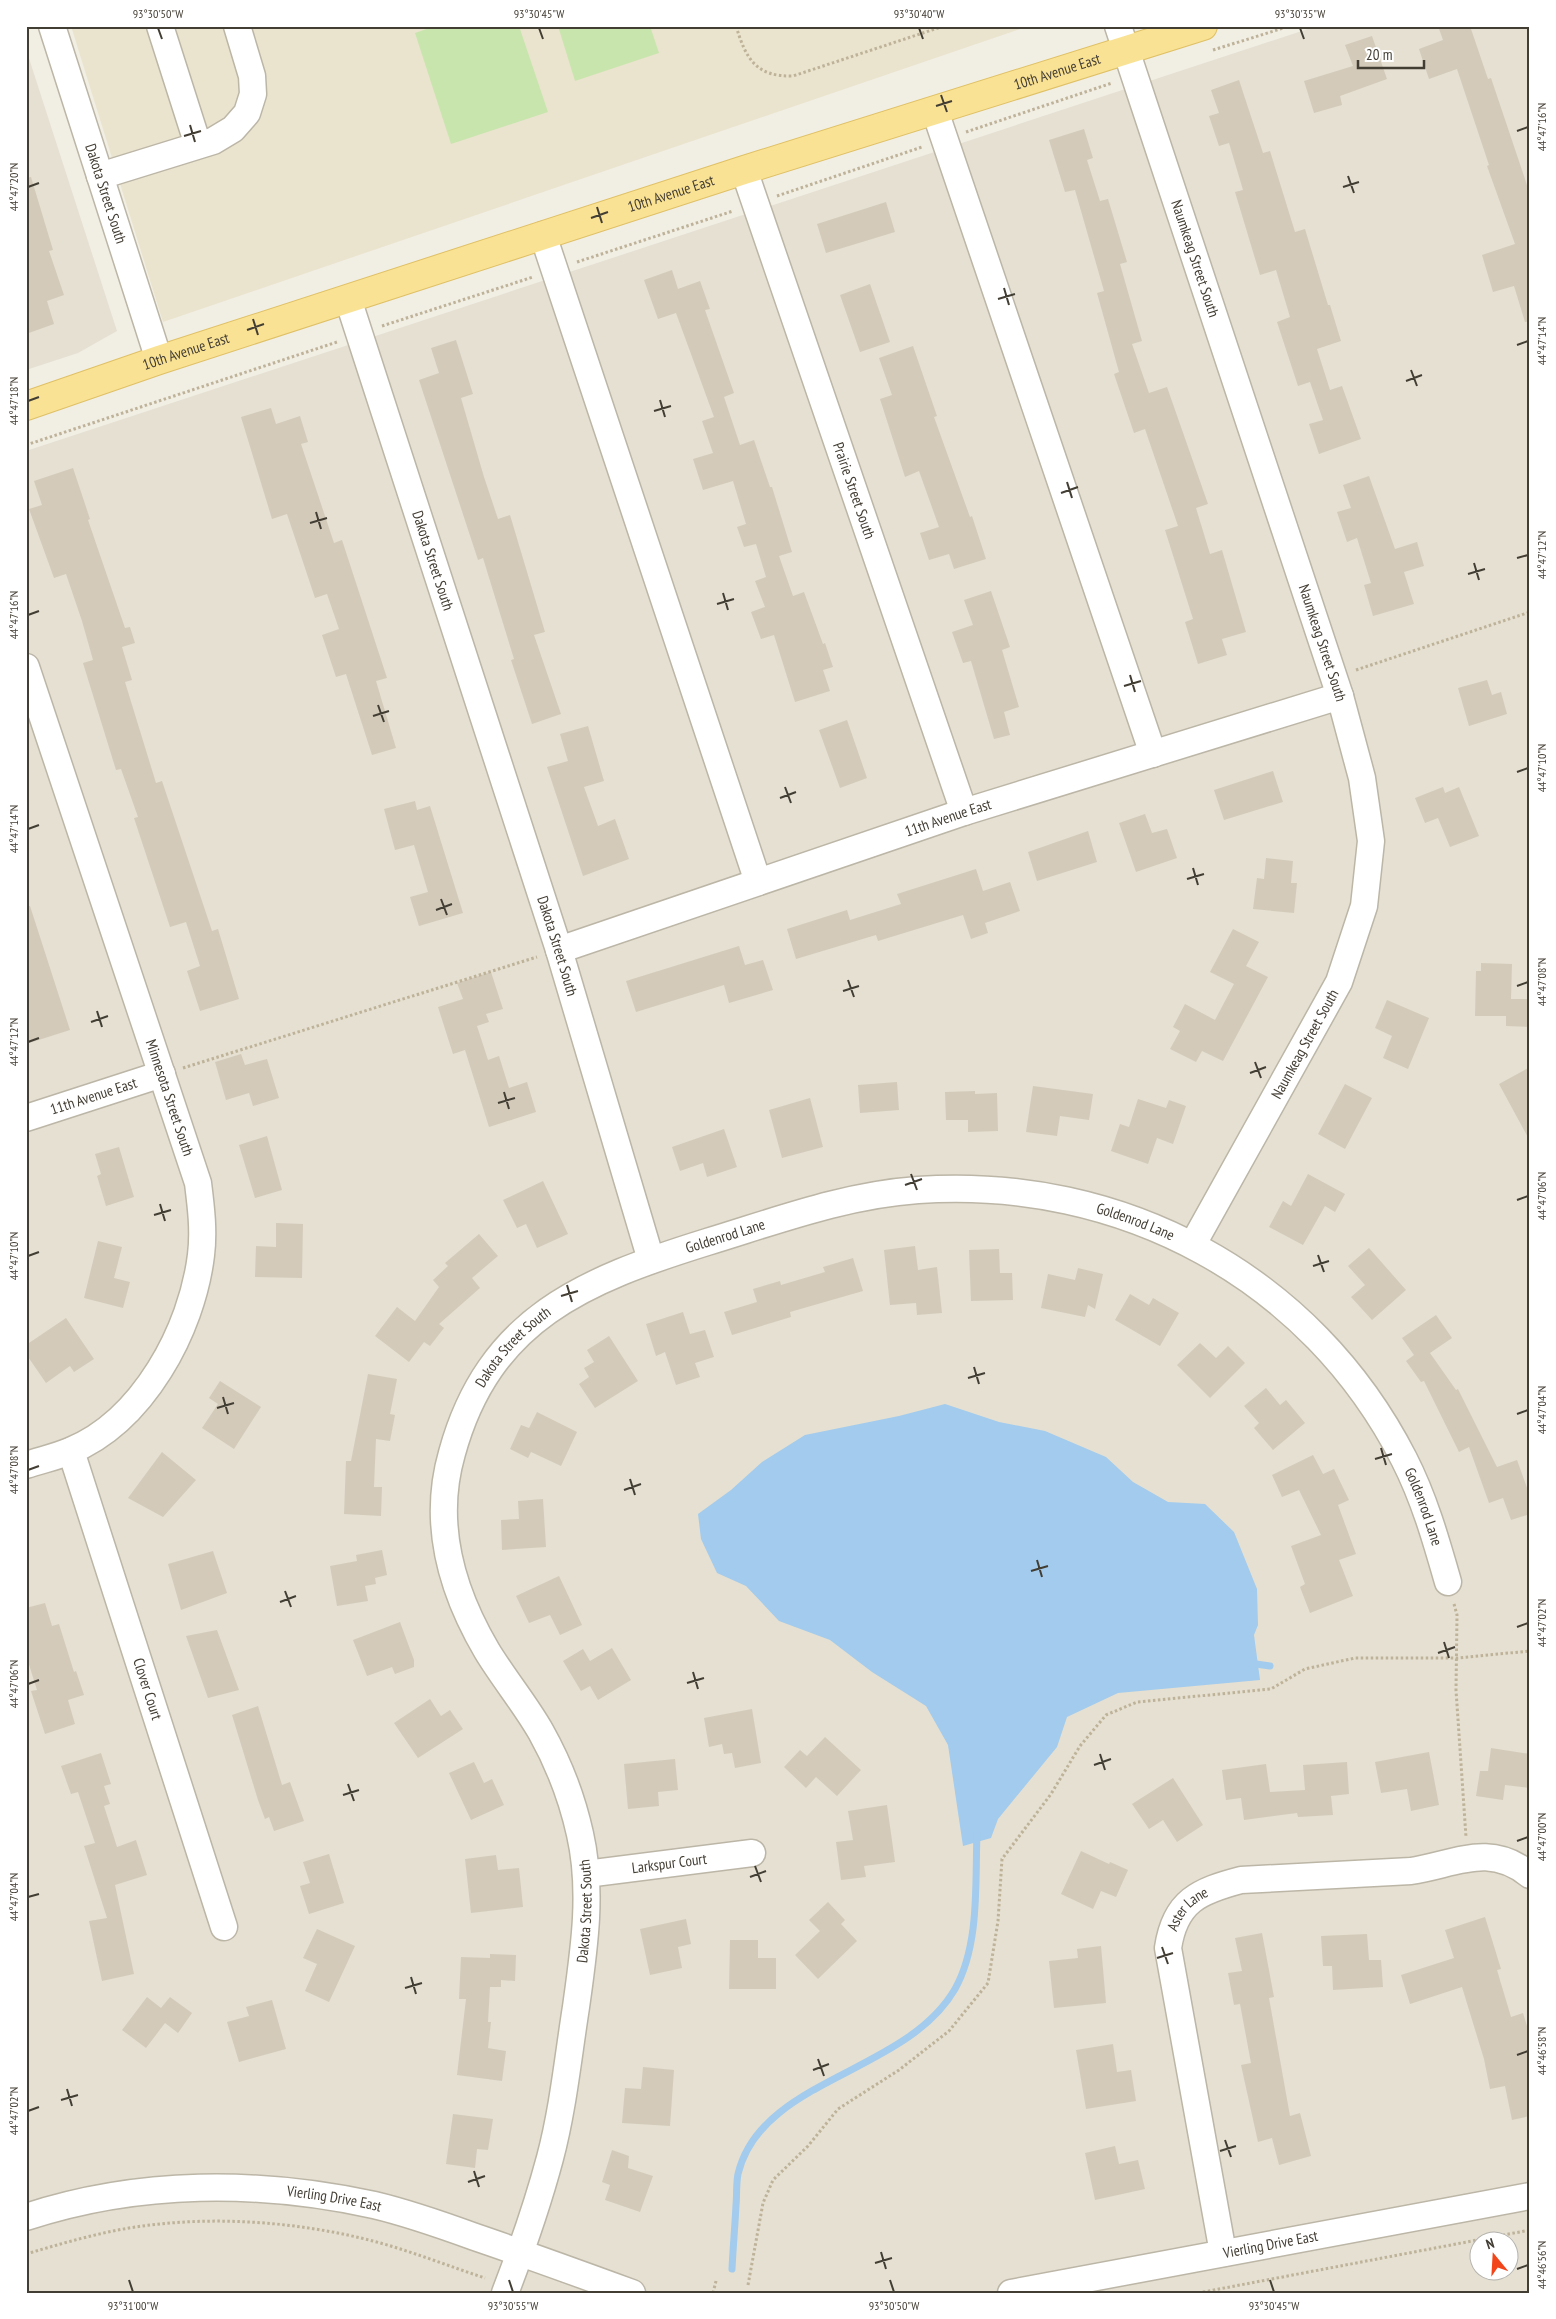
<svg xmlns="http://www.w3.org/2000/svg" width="1556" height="2319" font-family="'PT Sans Narrow',sans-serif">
	<rect width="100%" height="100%" fill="#f1eee4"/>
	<path fill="#e5e0d2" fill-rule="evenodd" d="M1317,26h213v2267h-1504v-1842zM1478,2242h30v30h-30z
		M26,49l91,282 -39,22 -52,17z"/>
	<path fill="#eae4ce" d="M71,26h958l-866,296z"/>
	<path fill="#c9e5ae" d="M435,26h84l29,86 -97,32 -36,-111z
		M558,26h92l9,27 -84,28z"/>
	<path fill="#a2cbed" d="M945,1404l54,18 46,9 61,26 27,25 35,20 37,2 29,28 23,57 1,36 -4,10 6,45 -142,13 -51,24 -10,30 -59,72 -7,19 -28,8 -15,-101 -22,-39 -54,-34 -42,-32 -51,-19 -33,-35 -29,-13 -16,-34 -3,-25 33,-24 31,-28 43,-27 94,-19z"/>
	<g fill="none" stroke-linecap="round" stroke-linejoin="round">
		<path stroke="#a2cbed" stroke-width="7" d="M1249,1663l21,3
			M732,2269c1,-21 3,-43 4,-64 1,-10 0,-21 2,-31 23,-96 168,-100 217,-185 25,-45 20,-106 22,-156"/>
	</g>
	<path fill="#d3caba" d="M1438,26h32l18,53 3,-1 39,116v127l-5,1 -11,-36 -21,6 -11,-37 33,-11 -28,-78 2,-1 -32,-96 -28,10 -10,-30 24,-9z
		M1372,36l15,43 -47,17 2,9 -28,8 -10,-32 49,-15 -8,-21z
		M1239,80l24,73 7,-2 25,81 10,-3 23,76h2l11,36 -24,8 13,41 12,-4 19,53 -42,15 -10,-30 14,-4 -13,-38 -12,4 -21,-64 13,-5 -14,-47 -16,5 -25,-83 8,-2 -14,-47 -10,3 -10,-30 10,-3 -8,-23z
		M1084,129l9,29 -6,2 13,41 8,-2 19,63 -7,2 22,77 -10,3 17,49 18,-6 41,117 -12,4 14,46 12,-4 24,82 -24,7 5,16 -29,9 -13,-42 8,-3 -28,-89 13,-4 -33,-97 -11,4 -20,-59 5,-2 -22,-79 7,-2 -29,-101 -10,2 -16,-52z
		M31,177l22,73 -4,1 15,44 -17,6 7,23 -28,10v-156z
		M886,202l9,30 -69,21 -9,-29z
		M672,270l6,19 22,-8 10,28 -5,1 29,83 -10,4 16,48 14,-5 16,47h2l20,65 -13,4 14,40 11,-4 19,52 2,-1 8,24 -10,3 7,21 -35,11 -21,-67 -13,4 -10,-27 14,-5 -10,-26 11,-4 -10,-33 -12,3 -7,-20 9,-3 -13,-43 -30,9 -10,-31 20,-6 -11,-32 12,-4 -38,-104 -18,6 -14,-39z
		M870,284l20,58 -30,10 -20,-57z
		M456,340l17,54 -12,4 23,79 14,42 12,-4 35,117 -11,3 27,79 -29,10 -21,-64 3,-1 -31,-101 -5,2 -59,-180 20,-7 -8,-25z
		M913,346l24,70 -3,1 36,100 2,-1 14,43 -32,10 -5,-15 -20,6 -9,-27 19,-6 -20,-56 -14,6 -25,-78 12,-4 -13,-37z
		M271,408l5,16 24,-8 8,26 -7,2 33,99 8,-3 45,138 -11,3 20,67 -24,7 -26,-81 -10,3 -14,-42 17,-6 -12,-35 -12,4 -28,-84 -15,5 -31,-102z
		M73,468l17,51 -2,1 37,108 5,-1 5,16 -13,4 10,33 -7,2 31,101 6,-2 50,150 6,-2 21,70 -39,12 -13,-40 13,-5 -14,-44 -16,5 -36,-109 4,-1 -17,-48 -5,1 -33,-107 10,-3 -11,-39 -16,-47 -12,4 -25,-69 13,-4 -8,-24z
		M1369,476l26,73 22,-7 7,24 -20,6 10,32 -41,12 -9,-31 7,-2 -14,-45 -10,4 -10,-30 14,-4 -8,-23z
		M991,591l19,56 -8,3 17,57 -15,5 6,23 -16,4 -23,-78 -8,2 -11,-31 21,-7 -9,-25z
		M1487,680l5,15 9,-3 6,22 -38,12 -11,-38z
		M847,720l20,58 -27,10 -21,-58z
		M588,726l16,55 -20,6 14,39 17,-7 14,40 -46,17 -36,-109 21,-6 -8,-27z
		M1273,771l10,31 -59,18 -10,-30z
		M1443,787l2,6 14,-6 20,49 -29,11 -12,-29 -13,5 -10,-25z
		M415,801l2,9 13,-4 33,107 -44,13 -9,-29 18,-5 -14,-47 -19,5 -11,-41z
		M1145,814l7,19 15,-4 10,29 -41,14 -17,-49z
		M1088,831l9,31 -60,19 -9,-29z
		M1266,858l27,3 -2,22h6l-3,30 -41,-4 4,-31 7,1z
		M976,869l7,22 27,-9 10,29 -35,12 3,10 -17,6 -8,-24 -85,26 -2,-6 -80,24 -9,-30 60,-19 3,10 51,-16 -4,-10z
		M30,906l40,124 -44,14v-137z
		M1233,929l26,13 -13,24 22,11 -45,84 -21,-10 -6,11 -26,-13 10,-18 -7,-4 12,-23 30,16 19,-36 -24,-12z
		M739,946l6,19 18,-5 10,30 -44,13 -5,-18 -88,27 -10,-31z
		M1481,963l31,1 -1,35h19v28l-24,-1v-10h-31l1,-45h5z
		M491,972l12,37 -17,5 3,8 -12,4 11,34 11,-4 10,32 18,-6 9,30 -47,15 -24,-77 -12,4 -15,-47 25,-8 -6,-16z
		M1387,1000l42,18 -21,51 -25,-11 9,-22 -17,-8z
		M241,1054l4,11 22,-6 12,39 -26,8 -4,-13 -23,7 -11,-38z
		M1530,1067v74l-31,-57z
		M897,1082l2,28 -39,3 -2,-28z
		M1345,1084l27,14 -27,51 -27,-15z
		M1033,1086l60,8 -4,26 -29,-4 -3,20 -31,-4z
		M975,1091v3l22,-1 1,38 -30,1v-12h-22l-1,-28z
		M810,1098l13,49 -41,11 -13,-48z
		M1138,1099l28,9 3,-8 17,6 -13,38 -16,-6 -9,26 -37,-13 9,-27 9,3z
		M724,1129l13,38 -30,10 -4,-14 -23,8 -8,-24z
		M267,1136l15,54 -27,8 -16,-53z
		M119,1147l15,50 -28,9 -9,-30 4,-2 -6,-20z
		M1308,1174l37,20 -10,18 -10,-6 -22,39 -34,-18 14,-26 8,5z
		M543,1181l25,53 -31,14 -11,-24 -9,4 -14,-28z
		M276,1223l27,1 -1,54 -47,-1 1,-31 20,1z
		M479,1234l19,22 -26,22 8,10 -41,36 5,4 -14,18 -6,-4 -15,20 -34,-26 22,-29 18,14 24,-34 -6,-7 15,-14 -3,-3z
		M98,1241l24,6 -8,31 16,4 -7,26 -39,-10z
		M915,1246l3,24 19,-3 5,46 -25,2 -1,-12 -26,2 -6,-55z
		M1369,1248l37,42 -34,30 -21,-23 14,-12 -17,-19z
		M999,1249l1,24h12l1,27 -42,1 -2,-51z
		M853,1258l10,33 -73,21 1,5 -59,18 -8,-23 33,-10 -4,-13 27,-8 1,4 44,-13 -2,-5z
		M1078,1268l25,6 -8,35 -7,-4 -3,12 -44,-9 7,-34 27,6z
		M1130,1294l19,11 4,-7 26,15 -19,33 -45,-26z
		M683,1312l7,22 15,-4 9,27 -19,6 5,14 -24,8 -11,-33 -9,4 -10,-32z
		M1436,1315l16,23 -22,15 26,37 2,-1 39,78 20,-7 13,36v18l-19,6 -8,-22 -14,5 -20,-56 -10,5 -35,-71 -3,1 -15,-21 8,-6 -12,-17z
		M66,1318l28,41 -20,13 -4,-6 -24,17 -20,-29v-9z
		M609,1336l29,45 -43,27 -16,-24 10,-7 -5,-9 10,-6 -7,-12z
		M1200,1343l16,15 12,-12 17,17 -35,35 -33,-33z
		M368,1374l29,5 -7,35 5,1 -5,26 -14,-2 -2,48h8l-1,29 -37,-2 2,-53h5z
		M220,1381l41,26 -27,42 -32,-21 16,-24 -9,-6z
		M1266,1388l14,17 6,-5 19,23 -32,27 -19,-22 5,-5 -15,-17z
		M537,1412l40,20 -16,34 -30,-14 -3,6 -18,-9 11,-24 8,3z
		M162,1452l34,28 -33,37 -35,-19z
		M1313,1455l10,19 11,-5 15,31 -11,5 18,49 -17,6 14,36 -43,17 -10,-26 5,-3 -14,-38 30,-11 -22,-45 -17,7 -10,-22z
		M543,1499l3,48 -44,3 -1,-30 18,-1 -1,-18z
		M382,1550l5,25 -12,3 1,6 -11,2 3,15 -31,5 -7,-40 27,-5 -1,-6z
		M213,1551l14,42 -46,17 -13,-46z
		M559,1576l23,49 -22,10 -10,-20 -21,8 -13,-27z
		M45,1603l7,23 7,-2 15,48 2,-1 8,24 -16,5 7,24 -30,10 -14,-43 6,-1 -11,-35v-47z
		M400,1622l14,38v7l-19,7 -3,-7 -25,9 -14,-36z
		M217,1630l22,60 -31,8 -22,-62z
		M612,1648l19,32 -33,20 -8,-14 -9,5 -18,-30 20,-12 7,12z
		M430,1699l11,17 9,-6 13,19 -45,29 -24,-35z
		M258,1706l24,79 8,-3 14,39 -30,10 -5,-14 -4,2 -7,-19 -26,-85z
		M752,1709l9,54 -26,5 -3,-15 -8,1 -2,-10 -13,3 -5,-29z
		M825,1737l36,33 -24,26 -21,-19 -10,11 -22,-21 16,-17 7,6z
		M1491,1748l39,6v34l-25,-3 -2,15 -27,-4 4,-25h8z
		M1429,1752l10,53 -28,6 -4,-22 -26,4 -6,-31z
		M101,1753l10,31 -7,2 6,18 -6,2 13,41 19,-7 11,35 -32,10 19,89 -32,7 -13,-60 18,-3 -23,-72 11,-3 -17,-51 -7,2 -10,-28z
		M675,1759l3,31 -20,2 1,14 -31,3 -4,-45z
		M474,1762l10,21 8,-4 12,26 -33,15 -22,-47z
		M1347,1762l2,32 -18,2 2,19 -35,2 -1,-4 -53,7 -3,-22 -15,2 -4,-30 44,-6 4,28 35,-2 -2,-25z
		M1173,1778l30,47 -26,17 -14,-22 -14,9 -17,-25z
		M887,1805l8,57 -31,4 2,11 -25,3 -5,-38 17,-2 -5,-29z
		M1081,1851l28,13 1,-2 18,8 -12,27 -15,-6 -8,18 -32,-15z
		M329,1854l15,49 -35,11 -9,-28 10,-3 -7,-21z
		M496,1855l2,15 21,-2 4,39 -52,6 -6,-54z
		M828,1902l17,18 -4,4 16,17 -39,38 -23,-24 25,-24 -11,-11z
		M1485,1917l16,52 -4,1 14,47 12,-4 7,23v80l-18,4 -7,-34 -15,3 -6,-30 -22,-72 -52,17 -9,-29 53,-17 -9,-28z
		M686,1919l5,25 -13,3 4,21 -32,7 -10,-46z
		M317,1929l38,17 -26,56 -24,-11 12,-27 -14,-6z
		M1262,1933l12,64 -5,1 21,118 10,-3 11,43 -32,9 -7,-27 -14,4 -17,-77 10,-2 -11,-59 -6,1 -6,-32 14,-2 -7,-33z
		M1367,1934l2,26h12l2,27 -50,3 -1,-24h-9l-2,-30z
		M730,1940h28v18h18v31h-47z
		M1101,1946l5,57 -52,5 -5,-47 29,-3 -1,-9z
		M490,1954l26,1 -1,26 -14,-1v7h-11l-2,35h3l-3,26 18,3 -4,30 -45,-6 9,-76h-7l2,-42 29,1z
		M147,1997l14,11 9,-11 22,16 -14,20 -13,-10 -19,25 -24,-18z
		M272,2000l14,49 -47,13 -12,-40 22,-6 -3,-9z
		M1113,2044l4,28 14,-2 5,31 -50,8 -10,-59z
		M643,2067l31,3 -4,56 -48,-3 3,-35 16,1z
		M453,2114l40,5 -5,31 -11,-1 -2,19 -29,-4z
		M1115,2146l4,18 19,-4 7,29 -50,11 -10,-47z
		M612,2150l17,6 -1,12 25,8 -13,36 -35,-12 5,-15 -8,-3z"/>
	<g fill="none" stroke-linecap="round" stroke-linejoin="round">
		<defs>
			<g id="minor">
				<path id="s1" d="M52,26l107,334"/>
				<path d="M160,26l38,119"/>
				<path id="s2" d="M1118,26l222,670 22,82 9,63 -7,65 -25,76 -146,262"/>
				<path d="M935,111l218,643"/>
				<path id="s3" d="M744,170l220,642"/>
				<path d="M100,176l113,-35 20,-12 14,-16 6,-19 -1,-18 -15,-50"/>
				<path d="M543,235l215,647"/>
				<path id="s4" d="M348,299l211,651 92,310"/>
				<path id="s5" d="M26,667l172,516c3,24 6,48 3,72 -9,75 -58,166 -131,196 -14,6 -29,9 -44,14"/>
				<path id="s6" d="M559,950l405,-138 376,-116"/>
				<path id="s7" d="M26,1118l136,-44"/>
				<path id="s8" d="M71,1451l153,476"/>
				<path id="s9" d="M586,1874l166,-21"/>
				<path id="s10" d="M26,2217c113,-37 233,-37 348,-12 34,8 68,20 101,32 53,18 105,37 157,56"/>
				<path id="s11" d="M1223,2253l-55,-305c7,-47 31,-57 73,-68l170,-9c45,-7 78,-29 119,4"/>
				<path id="s12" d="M505,2293c17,-44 33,-90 45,-135 13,-49 18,-100 26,-151 8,-57 17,-116 4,-173 -8,-36 -21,-70 -39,-102 -16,-28 -37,-53 -54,-81 -36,-61 -55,-129 -35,-198 37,-135 133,-173 255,-211 69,-21 138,-47 211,-52 204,-14 393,87 486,269 20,39 32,81 44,123"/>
				<path id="s13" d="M1011,2293l519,-97"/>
			</g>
			<g id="major">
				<path id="s14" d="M26,406l133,-46 585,-190 459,-144"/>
			</g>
		</defs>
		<use href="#minor" stroke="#bcb6a7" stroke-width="29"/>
		<use href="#major" stroke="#dfc065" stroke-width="30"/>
		<path stroke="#beb299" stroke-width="3" stroke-dasharray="2.5 2.5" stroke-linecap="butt" d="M736,26c10,33 20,51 57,50l151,-50
			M1213,50l77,-24
			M966,132l146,-49
			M777,196l145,-49
			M577,262l156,-51
			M382,326l151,-49
			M26,445l311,-103
			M1356,670l174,-58
			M183,1068l354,-111
			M1454,1604l3,11 -1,75 10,147
			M26,2254c34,-10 68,-20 103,-26 80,-13 166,-7 244,13 38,10 75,25 112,37
			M748,2285l15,-82 10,-23 35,-34 30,-37 61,-39 50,-39 39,-48 10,-62 4,-62 49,-65 29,-48 26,-31 31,-13 134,-13 34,-20 50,-11h102l73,-7
			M713,2293l3,-12
			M1198,2293l332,-63"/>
		<use href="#minor" stroke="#fff" stroke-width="26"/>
		<use href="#major" stroke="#fae294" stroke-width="28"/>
	</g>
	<path fill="none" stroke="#433e34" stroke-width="2" d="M158,28l4,11M539,28l4,11M919,28l4,11M1300,28l4,11M941,95l6,17M936,106l16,-5M190,125l5,17M1517,131l11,-4M184,136l17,-5M1348,176l6,17M28,187l11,-4M1343,187l16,-5M597,207l5,16M591,218l17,-6M1004,288l5,17M998,299l17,-5M253,319l5,16M247,330l17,-6M1517,345l11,-4M1411,370l6,16M1406,381l16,-6M660,400l5,17M28,401l11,-4M654,411l17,-5M1067,482l5,16M1061,493l17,-6M316,512l5,17M310,523l17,-5M1517,558l11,-3M1474,563l5,17M1468,574l17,-5M723,593l5,17M717,604l17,-5M28,615l11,-4M1130,675l5,17M1124,686l17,-5M378,705l6,17M373,716l16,-5M1517,772l11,-4M785,787l6,16M780,798l16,-6M28,829l11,-4M1193,868l5,17M1187,879l17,-5M441,899l6,16M436,910l16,-6M848,980l6,17M1517,986l11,-4M843,991l16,-5M97,1011l5,16M91,1022l17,-6M28,1042l11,-4M1255,1062l6,16M1250,1073l16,-6M504,1092l5,17M498,1103l17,-5M911,1174l6,16M905,1185l17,-6M1517,1200l11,-4M160,1204l5,17M154,1215l17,-5M1318,1255l6,17M28,1256l11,-4M1313,1266l16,-5M567,1285l5,17M561,1296l17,-5M974,1367l5,17M968,1378l17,-5M223,1397l5,17M217,1408l17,-5M1517,1414l11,-4M1381,1448l5,17M1375,1459l17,-5M28,1470l11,-4M630,1479l5,16M624,1490l17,-6M1037,1560l5,17M1031,1571l17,-5M285,1591l6,16M280,1602l16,-6M1517,1627l11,-4M1444,1642l5,16M1438,1653l17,-6M693,1672l5,17M687,1683l17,-5M28,1684l11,-4M1100,1754l5,16M1094,1765l17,-6M348,1784l6,17M343,1795l16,-5M1517,1841l11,-4M755,1866l6,16M750,1877l16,-6M28,1897l11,-3M1162,1947l6,17M1157,1958l16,-5M411,1977l5,17M405,1988l17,-5M1517,2055l11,-4M818,2059l6,17M813,2070l16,-6M67,2089l5,17M61,2100l17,-5M28,2111l11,-4M1225,2140l6,17M1220,2151l16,-5M474,2171l5,16M468,2182l17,-6M881,2252l5,17M875,2263l17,-5M1517,2269l11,-4M129,2280l4,12M509,2280l4,12M890,2280l4,12M1270,2280l4,12"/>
	<g text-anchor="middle" stroke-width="4.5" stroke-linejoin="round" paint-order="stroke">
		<g font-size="15" fill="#433e34" stroke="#fff">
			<text dy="5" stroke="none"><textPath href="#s14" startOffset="1084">10th Avenue East</textPath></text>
			<text dy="5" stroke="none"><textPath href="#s1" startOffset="176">Dakota Street South</textPath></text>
			<text dy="5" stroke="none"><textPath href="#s14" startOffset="679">10th Avenue East</textPath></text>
			<text dy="5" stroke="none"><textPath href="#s2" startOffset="245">Naumkeag Street South</textPath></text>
			<text dy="5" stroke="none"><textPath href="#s14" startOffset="169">10th Avenue East</textPath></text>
			<text dy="5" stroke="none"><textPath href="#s3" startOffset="339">Prairie Street South</textPath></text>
			<text dy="5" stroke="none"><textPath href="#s4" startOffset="275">Dakota Street South</textPath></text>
			<text dy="5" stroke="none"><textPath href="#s2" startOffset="650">Naumkeag Street South</textPath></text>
			<text dy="5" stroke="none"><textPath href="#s6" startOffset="411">11th Avenue East</textPath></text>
			<text dy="5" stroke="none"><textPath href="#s4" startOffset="680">Dakota Street South</textPath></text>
			<text transform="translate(1305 1044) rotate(-61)" y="5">Naumkeag Street South</text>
			<text dy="5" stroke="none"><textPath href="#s7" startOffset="71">11th Avenue East</textPath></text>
			<text dy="5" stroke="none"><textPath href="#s5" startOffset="454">Minnesota Street South</textPath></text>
			<text dy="5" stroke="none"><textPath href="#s12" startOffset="1672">Goldenrod Lane</textPath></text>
			<text dy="5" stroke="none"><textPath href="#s12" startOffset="1252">Goldenrod Lane</textPath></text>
			<text dy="5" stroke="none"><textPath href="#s12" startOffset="1008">Dakota Street South</textPath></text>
			<text dy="5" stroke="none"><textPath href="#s12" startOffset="2091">Goldenrod Lane</textPath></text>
			<text dy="5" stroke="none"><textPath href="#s8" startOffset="250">Clover Court</textPath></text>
			<text dy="5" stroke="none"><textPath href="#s9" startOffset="84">Larkspur Court</textPath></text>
			<text dy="5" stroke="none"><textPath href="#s12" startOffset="392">Dakota Street South</textPath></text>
			<text dy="5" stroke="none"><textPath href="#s11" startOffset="355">Aster Lane</textPath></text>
			<text dy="5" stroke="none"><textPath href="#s10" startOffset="312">Vierling Drive East</textPath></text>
			<text dy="5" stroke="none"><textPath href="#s13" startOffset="264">Vierling Drive East</textPath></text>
		</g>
	</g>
	<rect width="1556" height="2319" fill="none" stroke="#ffffff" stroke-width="55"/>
	<g transform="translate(1494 2256) rotate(342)"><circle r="24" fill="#ffffff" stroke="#b4b2ae"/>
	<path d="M0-4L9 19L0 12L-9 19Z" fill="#f2451a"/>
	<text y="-8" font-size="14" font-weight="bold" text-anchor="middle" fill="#433e34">N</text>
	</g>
	<path d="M1358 60v8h66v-8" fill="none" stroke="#433e34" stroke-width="2.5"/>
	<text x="1366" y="60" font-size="15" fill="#433e34" stroke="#ffffff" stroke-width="4" paint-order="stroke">20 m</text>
	<rect x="28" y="28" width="1500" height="2264" fill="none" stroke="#433e34" stroke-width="2"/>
	<g font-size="12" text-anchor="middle" fill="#433e34">
		<text x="158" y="18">93°30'50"W</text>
		<text x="539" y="18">93°30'45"W</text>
		<text x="919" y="18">93°30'40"W</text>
		<text x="1300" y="18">93°30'35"W</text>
		<text transform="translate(1542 127) rotate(-90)" y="4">44°47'16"N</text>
		<text transform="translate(14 187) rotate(-90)" y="4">44°47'20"N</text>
		<text transform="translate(1542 341) rotate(-90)" y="4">44°47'14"N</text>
		<text transform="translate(14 401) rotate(-90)" y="4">44°47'18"N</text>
		<text transform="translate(1542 555) rotate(-90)" y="4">44°47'12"N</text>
		<text transform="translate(14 615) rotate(-90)" y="4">44°47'16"N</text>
		<text transform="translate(1542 768) rotate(-90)" y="4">44°47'10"N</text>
		<text transform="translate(14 829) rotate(-90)" y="4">44°47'14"N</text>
		<text transform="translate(1542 982) rotate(-90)" y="4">44°47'08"N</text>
		<text transform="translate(14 1042) rotate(-90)" y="4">44°47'12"N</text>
		<text transform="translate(1542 1196) rotate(-90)" y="4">44°47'06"N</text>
		<text transform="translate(14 1256) rotate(-90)" y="4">44°47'10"N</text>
		<text transform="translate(1542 1410) rotate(-90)" y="4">44°47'04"N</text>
		<text transform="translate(14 1470) rotate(-90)" y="4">44°47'08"N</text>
		<text transform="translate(1542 1623) rotate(-90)" y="4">44°47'02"N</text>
		<text transform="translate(14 1684) rotate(-90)" y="4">44°47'06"N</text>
		<text transform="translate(1542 1837) rotate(-90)" y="4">44°47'00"N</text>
		<text transform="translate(14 1897) rotate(-90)" y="4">44°47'04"N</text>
		<text transform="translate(1542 2051) rotate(-90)" y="4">44°46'58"N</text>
		<text transform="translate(14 2111) rotate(-90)" y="4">44°47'02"N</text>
		<text transform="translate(1542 2265) rotate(-90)" y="4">44°46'56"N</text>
		<text x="133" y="2310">93°31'00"W</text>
		<text x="513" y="2310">93°30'55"W</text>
		<text x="894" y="2310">93°30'50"W</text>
		<text x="1274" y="2310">93°30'45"W</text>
	</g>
</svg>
